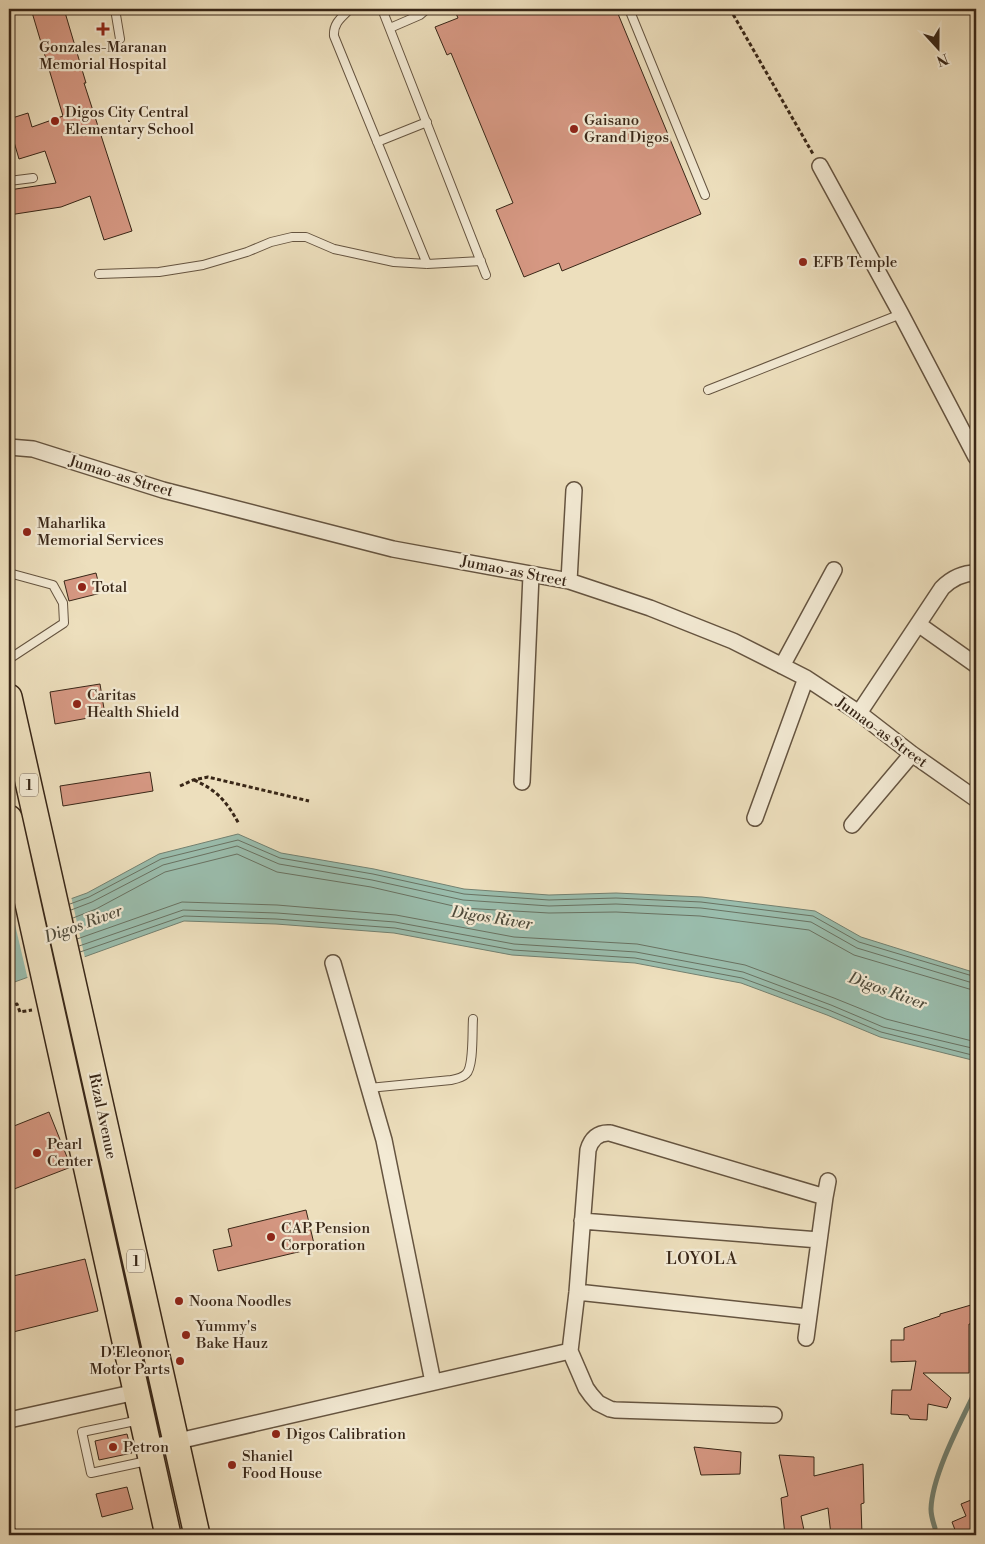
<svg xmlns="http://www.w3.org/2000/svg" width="985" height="1544" font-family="'Libre Bodoni',serif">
	<rect width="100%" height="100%" fill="#eddfbd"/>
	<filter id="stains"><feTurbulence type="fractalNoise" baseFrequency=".004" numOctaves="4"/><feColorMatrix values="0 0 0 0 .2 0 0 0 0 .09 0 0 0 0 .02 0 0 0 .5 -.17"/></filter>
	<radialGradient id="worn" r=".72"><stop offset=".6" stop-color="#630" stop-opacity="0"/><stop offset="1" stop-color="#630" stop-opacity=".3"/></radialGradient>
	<path fill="#9abdad" stroke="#738171" d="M238,834l43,19 93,16 90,20 85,6 67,-2 86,4 113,14 46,26 115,36v88l-96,-24 -53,-22 -86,-32 -106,-20 -123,-8 -118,-22 -118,-9 -92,-3 -175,63v-63l78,-28 72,-39z"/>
	<path fill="#eddfbd" d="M71,896l14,62 -57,22 -15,-64z"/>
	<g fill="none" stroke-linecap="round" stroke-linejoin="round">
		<path stroke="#697262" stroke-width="1" d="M70,904l19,-7 72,-38 77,-19 42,18 93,16 91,20 85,6 67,-2 85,4 112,14 46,26 117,35
			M71,910l21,-8 71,-37 74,-19 42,18 93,16 91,20 86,6 67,-2 85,4 110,14 46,26 119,36
			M73,918l23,-9 69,-37 72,-18 40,18 94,15 91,21 87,5 67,-1 84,4 109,14 45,25 122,36
			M77,939l105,-37 95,3 119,10 118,22 123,7 108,21 89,33 52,21 90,23
			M79,946l104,-36 94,3 118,9 119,22 122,8 107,20 88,33 52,22 93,22
			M80,952l104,-36 92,3 119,9 118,22 122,8 107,20 87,32 52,22 95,24"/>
		<path stroke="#738171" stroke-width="5" d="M935,1528c-2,-6 -4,-13 -4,-19 1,-34 30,-88 45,-119"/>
	</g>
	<path fill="#d69883" stroke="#382617" d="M31,9h33l22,74h-2l48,148 -28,9 -14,-44 -29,11 -52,8v-25l47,-7 -11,-32 -26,8 -10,-34v-6l19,-6 4,14 31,-11z
		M454,9h162l85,205 -139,57 -3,-8 -35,14 -28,-67 17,-7 -62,-150 -4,2 -12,-28 23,-9z
		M96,573l5,20 -32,8 -5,-20z
		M100,684l5,31 -50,9 -5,-32z
		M150,772l3,19 -90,15 -3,-20z
		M49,1112l22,55 -62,24v-63z
		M306,1210l9,38 -97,23 -5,-21 19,-4 -4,-17z
		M85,1259l13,52 -89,22v-56z
		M971,1305v19h-2v49h-46l28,25 -4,10 -19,-4 -1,16 -17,-1 -2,-4 -17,-1 1,-24h19l5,-29 -25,1v-22h13v-12l36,-12v-2z
		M127,1434l5,19 -33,7 -4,-19z
		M694,1447l47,5 -1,22 -39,1z
		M779,1455l35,2v19l49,-12 1,39 -3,1 1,31h-31l-3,-27 -27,8 4,19h-20l-4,-37 7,-2z
		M127,1487l6,22 -31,8 -6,-23z
		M976,1498v37h-3l-2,-5 -14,5 -5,-13 14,-6 -5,-12z"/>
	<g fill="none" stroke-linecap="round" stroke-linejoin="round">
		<defs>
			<path id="service" d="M117,9l-1,6 4,24
				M350,9c-8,8 -17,14 -16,27l93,228
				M382,9l104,266
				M629,9l76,186
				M390,28l30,-13 7,-6
				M377,142l50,-20
				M9,181l24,-3
				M99,274l60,-2 44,-7 44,-13 24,-10 21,-5h14l28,12 60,13 33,2 54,-3
				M708,390l193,-76
				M9,573l44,12 10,18 1,20 -55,36
				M369,1088l82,-8c5,-1 11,-2 15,-6 8,-7 6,-43 7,-55
				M140,1420l-58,12 9,41 56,-12"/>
			<path id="minor" d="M820,166l81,148 75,143
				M9,447l24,2 130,41 230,59 176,32 81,27 83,33 73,37 53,35 53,41 64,45
				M569,581l5,-91
				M918,624l58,41
				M782,666l52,-96
				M859,713l83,-125c10,-10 20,-15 34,-15
				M522,782l9,-207
				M755,818l51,-140
				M852,825l60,-71
				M333,963l51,177 49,242
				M582,1221l237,19
				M577,1292l231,25
				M806,1338l19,-141 3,-16
				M774,1415l-159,-5 -5,-1 -12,-6 -7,-8 -5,-7 -16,-37 7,-59 11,-142c3,-11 10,-18 22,-17l215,64
				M9,1420l127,-28
				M148,1448l422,-97
				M9,1534v1"/>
			<path id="primary" d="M9,697l188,838
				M9,818l159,717"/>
		</defs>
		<use href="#service" stroke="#655440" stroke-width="10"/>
		<use href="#minor" stroke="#655440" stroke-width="18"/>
		<use href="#primary" stroke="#382617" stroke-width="28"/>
		<path stroke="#382617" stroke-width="3" stroke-dasharray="4 2.5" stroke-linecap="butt" d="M730,9l83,145
			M194,780c23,10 33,22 45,44
			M180,786l13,-6 15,-3 101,24
			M9,1007l8,-3 3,8 12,-2"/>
		<use href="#service" stroke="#f3ead4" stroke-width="8"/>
		<use href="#minor" stroke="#f3ead4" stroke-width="15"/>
		<use href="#primary" stroke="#eddfbd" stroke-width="25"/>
	</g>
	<g fill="#8f2418" stroke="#f3ead4" stroke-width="2">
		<path d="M100.5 21.5h5v5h5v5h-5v5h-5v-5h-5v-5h5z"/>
		<circle cx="55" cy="121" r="5"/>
		<circle cx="574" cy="129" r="5"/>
		<circle cx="803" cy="262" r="5"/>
		<circle cx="27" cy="532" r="5"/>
		<circle cx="82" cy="587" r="5"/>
		<circle cx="77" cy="704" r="5"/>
		<circle cx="37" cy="1153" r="5"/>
		<circle cx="271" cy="1237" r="5"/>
		<circle cx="179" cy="1301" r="5"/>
		<circle cx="186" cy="1335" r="5"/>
		<circle cx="180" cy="1361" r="5"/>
		<circle cx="276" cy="1434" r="5"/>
		<circle cx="113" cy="1447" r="5"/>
		<circle cx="232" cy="1465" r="5"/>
	</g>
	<g text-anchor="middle" stroke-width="4.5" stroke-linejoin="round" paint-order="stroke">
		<g fill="#f3ead4" stroke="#706150" stroke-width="1">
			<rect x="20" y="773.5" width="18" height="23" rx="4"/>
			<rect x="127" y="1249.5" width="18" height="23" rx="4"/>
		</g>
		<g font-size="14" font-weight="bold" fill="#382617">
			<text x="29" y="790">1</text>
			<text x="136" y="1266">1</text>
		</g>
		<g font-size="15" fill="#382617" stroke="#f3ead4" text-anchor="start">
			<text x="103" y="52" text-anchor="middle">Gonzales-Maranan<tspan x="103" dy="17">Memorial Hospital</tspan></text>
			<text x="65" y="117">Digos City Central<tspan x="65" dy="17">Elementary School</tspan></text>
			<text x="584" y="125">Gaisano<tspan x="584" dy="17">Grand Digos</tspan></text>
			<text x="813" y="267">EFB Temple</text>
			<text x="37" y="528">Maharlika<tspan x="37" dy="17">Memorial Services</tspan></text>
			<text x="92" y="592">Total</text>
			<text x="87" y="700">Caritas<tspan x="87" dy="17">Health Shield</tspan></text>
			<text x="47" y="1149">Pearl<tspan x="47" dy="17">Center</tspan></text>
			<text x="281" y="1233">CAP Pension<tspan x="281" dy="17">Corporation</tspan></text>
			<text x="189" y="1306">Noona Noodles</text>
			<text x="196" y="1331">Yummy's<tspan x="196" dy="17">Bake Hauz</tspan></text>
			<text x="170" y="1357" text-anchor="end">D'Eleonor<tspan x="170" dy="17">Motor Parts</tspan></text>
			<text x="286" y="1439">Digos Calibration</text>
			<text x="123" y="1452">Petron</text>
			<text x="242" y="1461">Shaniel<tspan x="242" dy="17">Food House</tspan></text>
		</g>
		<g font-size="15" fill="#382617" stroke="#f3ead4">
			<text transform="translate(121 476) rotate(17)" y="5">Jumao-as Street</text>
			<text transform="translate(514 571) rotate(11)" y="5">Jumao-as Street</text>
			<text transform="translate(882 732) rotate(36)" y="5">Jumao-as Street</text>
			<text transform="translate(103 1116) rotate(78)" y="5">Rizal Avenue</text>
		</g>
		<g font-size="16" font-style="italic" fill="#504c3c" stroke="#f3ead4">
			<text transform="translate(492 917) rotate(9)" y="6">Digos River</text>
			<text transform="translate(83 923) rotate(-20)" y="6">Digos River</text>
			<text transform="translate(888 990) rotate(20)" y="6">Digos River</text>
		</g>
		<g font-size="16" letter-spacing="1" fill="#382617" stroke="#f3ead4">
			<text x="702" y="1264">LOYOLA</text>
		</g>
	</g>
	<rect width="985" height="1544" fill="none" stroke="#eddfbd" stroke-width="30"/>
	<rect x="10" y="10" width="965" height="1524" fill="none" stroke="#382617" stroke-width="2.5"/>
	<rect x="15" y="15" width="955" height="1514" fill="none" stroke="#382617"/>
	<g transform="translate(938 48) rotate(159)" stroke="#f3ead4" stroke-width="4" paint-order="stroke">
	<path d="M0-4L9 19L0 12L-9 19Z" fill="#382617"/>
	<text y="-8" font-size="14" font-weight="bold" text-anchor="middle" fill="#382617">N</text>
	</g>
	<rect width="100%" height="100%" filter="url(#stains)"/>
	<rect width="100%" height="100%" fill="url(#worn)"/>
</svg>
